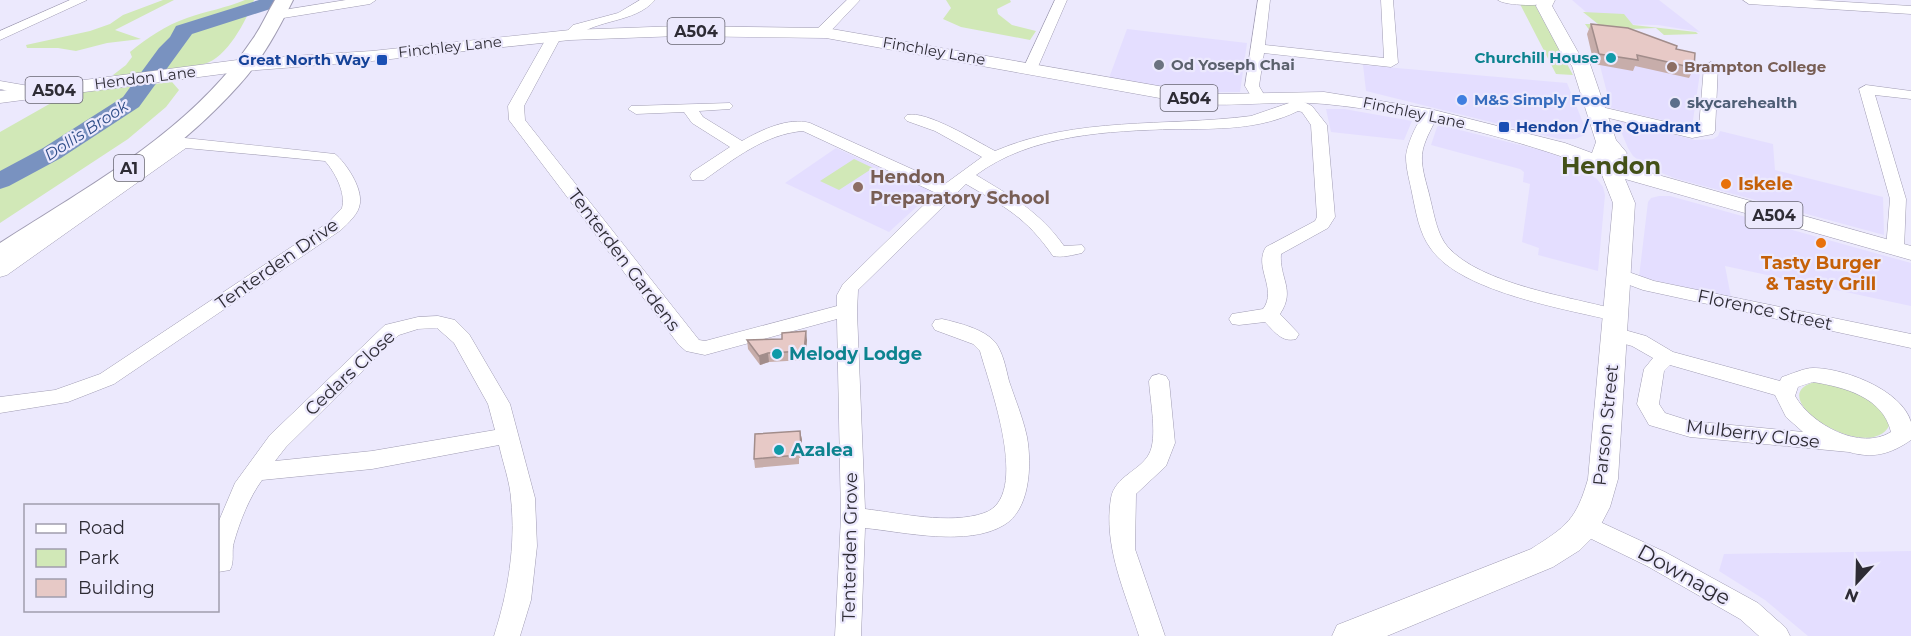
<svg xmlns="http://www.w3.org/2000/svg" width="1911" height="636" font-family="Montserrat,sans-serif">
	<rect width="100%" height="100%" fill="#ece9fd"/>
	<path fill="#e4deff" d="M1572,0h87l41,32 -42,-7 -58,-1z
		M1127,29l120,14 -7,49h-45l-86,-14z
		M1592,35l109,31 -9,61 -81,-19z
		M1363,65l204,18 19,47 -1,5 -10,4h-16l-193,-48z
		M1326,109h18l68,12 -8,19 -73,-8z
		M1620,121l75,19 18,-1 5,-3 2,-5 53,13 2,26 108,27 1,38 -210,-57 -25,-10 -16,-12 -5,-8 -11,-26z
		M1440,125l108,27 22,9 27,18 6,8 2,8 -7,76 -60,-16 1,-7 -17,-6 8,-58 -7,-2 1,-10 -4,-3 -89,-24 6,-18z
		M836,148l97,44 -44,40 -104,-49z
		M1659,196h11l241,67v43l-186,-40 6,31 -92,-20 9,-75 3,-4z
		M1911,551v85h-103l-43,-36 -46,-29 5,-17z"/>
	<path fill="#d1e8b7" d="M163,0h11l-59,30 26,9 -34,4 -31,8 -18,-3h-31l-1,-3 64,-14 20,-7 13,-9z
		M245,0h9c-8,21 -27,58 -50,64 -16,5 -34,4 -50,6 -14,2 -28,9 -41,5l13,-10 6,-8 -2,-5c17,-14 36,-27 57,-34 20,-7 39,-10 58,-18z
		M946,0h64l1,2 -14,7 1,5 14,11 24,6 -6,9 -69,-13 -18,-8 8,-11z
		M1520,4l15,1 38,70 -17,-1z
		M1583,12l41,2 9,11 63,7 2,2 -34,1 -8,-7 -25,1 18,16 -59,-14 -5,-7h13z
		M172,82l7,8 -13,17 -38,32 -128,84v-91l67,-38z
		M854,159l19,9 -34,22 -19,-9z
		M1815,382c27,4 67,13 74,44 -21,39 -130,-30 -74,-44z"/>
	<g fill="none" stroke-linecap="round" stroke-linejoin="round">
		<path fill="#7992c0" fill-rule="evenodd" d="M259,0h30l-3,4 -94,30 -53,73 -78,51 -52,28 -9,3v-18l43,-23 80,-51 36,-49 11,-11 6,-11z"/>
		<defs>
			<path id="minor" d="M70,0h17l-87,40v-9z
				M346,0h30l-6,4 -93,15 -7,-4 7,-4z
				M640,0h15c-21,24 -58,18 -80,38h-10l-2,-3 10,-10 45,-12z
				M847,0h13l-34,36h-10l-2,-3 2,-3z
				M1055,0h12l-30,69 -7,4 -5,-1 -2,-3z
				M1258,0h12l-5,45 119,13 -3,-58h12l5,63 -7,4 -127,-14 -5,33 7,12 -7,4 -5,-1 -9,-15z
				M1498,0h55v1c-6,6 -49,5 -55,-1z
				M1743,0h69l99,6v8l-162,-10z
				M554,33l7,4 -37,69 1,14 174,220 6,1 132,-35v-11l6,-11 93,-91 -133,-62c-38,3 -69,28 -99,49h-12l-2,-4 2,-4 38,-25 -38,-24 -8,-11 -48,2 -8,-5 3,-3 99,-3 3,3 -3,3 -31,2 4,6 39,24c19,-11 46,-24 68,-18l135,61 37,-27 -47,-26 -28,-10 -3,-3 3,-3c19,-5 69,26 88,36 82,-35 170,-24 256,-35l38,-13 -1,-6 2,-3h10l4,8 8,4 15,19 8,92 -7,11 -47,26c-2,24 15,36 -1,60l19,20 -3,5c-14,4 -22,-8 -31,-17l-26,3 -7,-1 -3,-5 3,-5 31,-5c15,-20 -10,-42 3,-62l49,-26 2,-4 -6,-92 -9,-13 -4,-1c-38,19 -82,18 -123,18 -66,2 -144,5 -199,46 36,22 63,36 88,71l18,-1 3,4 -3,4c-9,2 -20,5 -29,3 -27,-39 -48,-49 -87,-72l-108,106 -1,22 8,197c34,4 85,16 119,4 48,-16 5,-129 -4,-162l-7,-7 -38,-14 -3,-5 3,-5 7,-1c17,4 42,10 53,23 8,10 11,27 14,39 6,18 14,37 18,56 5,28 3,73 -23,88 -36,22 -100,7 -139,3l-4,108h-26l6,-119 -4,-198 -132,36 -19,-4 -7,-6 -170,-225 -1,-14 39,-69z
				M1711,62l7,4 -3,65 -2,3 -21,4 -100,-24 -3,-3 8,-5 95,22 7,-1 5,-61z
				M0,81l29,5 2,3 -7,8h-10l-2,-3 1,-2 -13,-3z
				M1866,85l45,6v8l-36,-4 31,104 -2,50 -3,4h-12l-3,-4 4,-50 -31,-110z
				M1430,110l8,5c-5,11 -12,22 -15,34 -4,15 4,35 7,49 4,16 7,36 17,48 33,39 126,51 175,65l3,4 -3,4 -7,2c-50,-12 -154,-29 -184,-72 -12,-16 -15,-37 -19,-56 -2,-11 -6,-24 -6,-36 0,-11 14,-44 24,-47z
				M166,136l169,18c11,9 27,33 25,49 -1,11 -12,20 -19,27l-227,154 -46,18 -68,11v-16l55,-7 45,-16 229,-152 13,-14c4,-15 -7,-36 -17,-47l-139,-13 -179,127 -7,2v-15l168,-116 -8,-2 -2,-3z
				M1620,269l34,12 257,53v14l-268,-58 -30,-11 -2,-4 2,-4z
				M438,316l17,4 14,14 41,70 25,94 2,48 -6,54 -11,36h-26c14,-44 22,-90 17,-137 -1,-17 -8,-36 -12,-54l-127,24 -110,11c-13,18 -22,41 -28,62 -3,10 1,19 -4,28l-12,2v-49l17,-40 35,-48 115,-110 33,-8zM437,328l17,15 34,61 7,26 -123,21 -97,10 11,-14 113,-112 19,-6z
				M1614,327l32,9 27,16 107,29 2,-4c10,-3 22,-9 31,-9 31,0 89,22 98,54 0,5 0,13 0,18 -20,14 -38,19 -62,12l-159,-15 -41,-12 -12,-21 7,-35 9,-11 -21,-12 -25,-7 -3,-5 3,-5zM1670,365l105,30 11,22 17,15 -113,-11 -25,-8 -6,-9 5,-33zM1813,382c31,5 70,15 78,50 -31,19 -79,-7 -96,-36l3,-9z
				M1159,374l7,2 3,5 6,62 -9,23 -30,28 -1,55 30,87h-26c-14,-44 -36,-90 -28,-138 4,-22 29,-27 38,-44 9,-16 1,-54 0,-73l3,-5z
				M1585,515l80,37 93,51 28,25 4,8h-31l-19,-17 -93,-53 -70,-34 -4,-7 4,-7z"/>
			<path id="major" d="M1539,0h16l-3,6 26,46 12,12 26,76 11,13 -3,4 -7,2 1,3 26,9 267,75v14l-286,-81 10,24 -17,276 -8,28 -14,27 -16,16 -27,17 -166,69h-55l5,-11 194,-76c36,-23 45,-29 57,-70l25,-276 -13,-33c-86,-32 -183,-57 -275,-66 -42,-4 -88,3 -132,0l-367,-66 -147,-2 -109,4 -198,21 -127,10 -245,32v-12l245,-32 127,-8 198,-21 109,-4 147,2 367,64 27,2 104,-2 106,17 135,34 27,10 4,-11 -24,-76 -10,-11 -26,-49z"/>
			<path id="highway" d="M275,0h18c-15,30 -31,60 -54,85 -65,73 -149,123 -230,176l-9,2v-20c89,-57 192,-113 252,-203 9,-12 15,-27 23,-40z"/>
		</defs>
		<use href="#minor" stroke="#a09cb3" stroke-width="1"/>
		<use href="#major" stroke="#a09cb3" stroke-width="1"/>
		<use href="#highway" stroke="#a09cb3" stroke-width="2"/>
		<use href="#minor" fill="#fff" fill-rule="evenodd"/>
		<use href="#major" fill="#fff" fill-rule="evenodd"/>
		<use href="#highway" fill="#fff" fill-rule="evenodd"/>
	</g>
	<path fill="#c7adaa" d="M1591,24l85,25 18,19 -5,10 -54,-12 -2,5 -39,-7 -7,-30z
		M747,340h60l-2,20 -36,2 -9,3 -12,-16z
		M800,431l2,9v18h-3v6l-44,4 -1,-9z"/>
	<path fill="#a28d8b" d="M806,331l1,9 -2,20 -1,-9z
		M768,353l1,9 -9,3 -1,-9z
		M800,431l2,9v18l-1,-9z"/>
	<path fill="#e7c9c6" stroke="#a28d8b" stroke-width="1.5" d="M1591,24l37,4 49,18 -1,3 19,4 -1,15 -57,-13 1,5 -39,-6z
		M806,331l-2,20 -36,2 -9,3 -12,-16 35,-1v-6z
		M800,431l1,18h-3v6l-44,4 1,-25z"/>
	<g fill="#0f9aa8" stroke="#ece9fd" stroke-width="2">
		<circle cx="1611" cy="58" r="6"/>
		<circle cx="777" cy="354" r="6"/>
		<circle cx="779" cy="450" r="6"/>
	</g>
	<g fill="#1a4fb4" stroke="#ece9fd" stroke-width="2">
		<rect x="376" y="54" width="12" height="12" rx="3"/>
		<rect x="1498" y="121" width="12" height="12" rx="3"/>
	</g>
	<circle fill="#6b7280" stroke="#ece9fd" stroke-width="2" cx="1159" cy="65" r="6"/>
	<g fill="#8d6e63" stroke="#ece9fd" stroke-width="2">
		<circle cx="1672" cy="67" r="6"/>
		<circle cx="858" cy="187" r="6"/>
	</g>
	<circle fill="#3f7fe0" stroke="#ece9fd" stroke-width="2" cx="1462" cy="100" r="6"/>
	<circle fill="#5c6f8a" stroke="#ece9fd" stroke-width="2" cx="1675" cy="103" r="6"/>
	<g fill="#e8710a" stroke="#ece9fd" stroke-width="2">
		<circle cx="1726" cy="184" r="6"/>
		<circle cx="1821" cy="243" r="6"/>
	</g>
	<g text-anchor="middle" stroke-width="4.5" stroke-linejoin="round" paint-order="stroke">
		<g font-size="15" fill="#2e2c35" stroke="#ece9fd">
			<text transform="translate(450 47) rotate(-6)" y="5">Finchley Lane</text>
			<text transform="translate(934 51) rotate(10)" y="5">Finchley Lane</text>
			<text transform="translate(145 78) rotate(-7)" y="5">Hendon Lane</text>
			<text transform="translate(1414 113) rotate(12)" y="5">Finchley Lane</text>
		</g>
		<g font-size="15" font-weight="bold" fill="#0d838f" stroke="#ece9fd" text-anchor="end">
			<text x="1599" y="63">Churchill House</text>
		</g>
		<g font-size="15" font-weight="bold" fill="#164399" stroke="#ece9fd" text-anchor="end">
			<text x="370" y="65">Great North Way</text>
			<text x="1516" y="132" text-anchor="start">Hendon / The Quadrant</text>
		</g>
		<g font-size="15" font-weight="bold" fill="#5b616d" stroke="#ece9fd" text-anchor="start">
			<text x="1171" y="70">Od Yoseph Chai</text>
		</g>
		<g font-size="15" font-weight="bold" fill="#785e54" stroke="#ece9fd" text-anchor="start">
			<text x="1684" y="72">Brampton College</text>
		</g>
		<g font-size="15" font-weight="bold" fill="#366cbe" stroke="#ece9fd" text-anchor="start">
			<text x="1474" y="105">M&amp;S Simply Food</text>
		</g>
		<g font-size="15" font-weight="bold" fill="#4e5e75" stroke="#ece9fd" text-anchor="start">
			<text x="1687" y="108">skycarehealth</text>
		</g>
		<g fill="#ece9fd" stroke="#676571" stroke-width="1.5">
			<rect x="667.5" y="18" width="57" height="26" rx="4.5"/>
			<rect x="25.5" y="77" width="57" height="26" rx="4.5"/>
			<rect x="1160.5" y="85" width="57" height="26" rx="4.5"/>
			<rect x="114" y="155" width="30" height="26" rx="4.5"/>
			<rect x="1745.5" y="202" width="57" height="26" rx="4.5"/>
		</g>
		<g font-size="16" font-weight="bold" fill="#2e2c35">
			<text x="696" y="37">A504</text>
			<text x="54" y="96">A504</text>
			<text x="1189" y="104">A504</text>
			<text x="129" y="174">A1</text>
			<text x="1774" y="221">A504</text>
		</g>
		<g font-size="16" font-style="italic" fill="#2e4d88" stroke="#ece9fd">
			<text transform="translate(86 130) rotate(-33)" y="6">Dollis Brook</text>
		</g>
		<g font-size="18" font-weight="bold" fill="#785e54" stroke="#ece9fd" text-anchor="start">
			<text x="870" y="183">Hendon<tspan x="870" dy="21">Preparatory School</tspan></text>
		</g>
		<g font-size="18" font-weight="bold" fill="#c56008" stroke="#ece9fd" text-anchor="start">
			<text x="1738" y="190">Iskele</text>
			<text x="1821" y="269" text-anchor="middle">Tasty Burger<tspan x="1821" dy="21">&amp; Tasty Grill</tspan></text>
		</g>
		<g font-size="18" fill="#2e2c35" stroke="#ece9fd">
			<text transform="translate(624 260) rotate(53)" y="6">Tenterden Gardens</text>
			<text transform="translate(277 264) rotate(-35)" y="6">Tenterden Drive</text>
			<text transform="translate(1765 310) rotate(12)" y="6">Florence Street</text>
			<text transform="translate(350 373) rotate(-43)" y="6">Cedars Close</text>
			<text transform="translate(1606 425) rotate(-84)" y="6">Parson Street</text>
			<text transform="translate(1753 434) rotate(7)" y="6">Mulberry Close</text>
			<text transform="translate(850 547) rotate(-89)" y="6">Tenterden Grove</text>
		</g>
		<g font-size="18" font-weight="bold" fill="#0d838f" stroke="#ece9fd" text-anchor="start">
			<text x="789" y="360">Melody Lodge</text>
			<text x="791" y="456">Azalea</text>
		</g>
		<g font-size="21" fill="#2e2c35" stroke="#ece9fd">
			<text transform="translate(1684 575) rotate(29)" y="7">Downage</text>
		</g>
		<g font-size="24" font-weight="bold" fill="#435018" stroke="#ece9fd">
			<text x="1611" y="174">Hendon</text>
		</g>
	</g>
	<rect x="24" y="504" width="195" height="108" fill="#ece9fd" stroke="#a09dad" stroke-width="1.5"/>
	<rect x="36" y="524" width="30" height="9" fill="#ffffff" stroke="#a09dad" stroke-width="1.5"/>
	<text x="78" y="534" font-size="18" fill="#2e2c35">Road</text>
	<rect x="36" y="549" width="30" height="18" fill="#d1e8b7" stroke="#a09dad" stroke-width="1.5"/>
	<text x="78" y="564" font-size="18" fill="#2e2c35">Park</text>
	<rect x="36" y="579" width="30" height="18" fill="#e7c9c6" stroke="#a09dad" stroke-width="1.5"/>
	<text x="78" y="594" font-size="18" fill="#2e2c35">Building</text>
	<g transform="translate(1857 582) rotate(202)" stroke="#ece9fd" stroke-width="4.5" paint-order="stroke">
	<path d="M0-4.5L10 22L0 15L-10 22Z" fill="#2e2c35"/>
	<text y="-9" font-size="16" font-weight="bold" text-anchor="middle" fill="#2e2c35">N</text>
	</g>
</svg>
